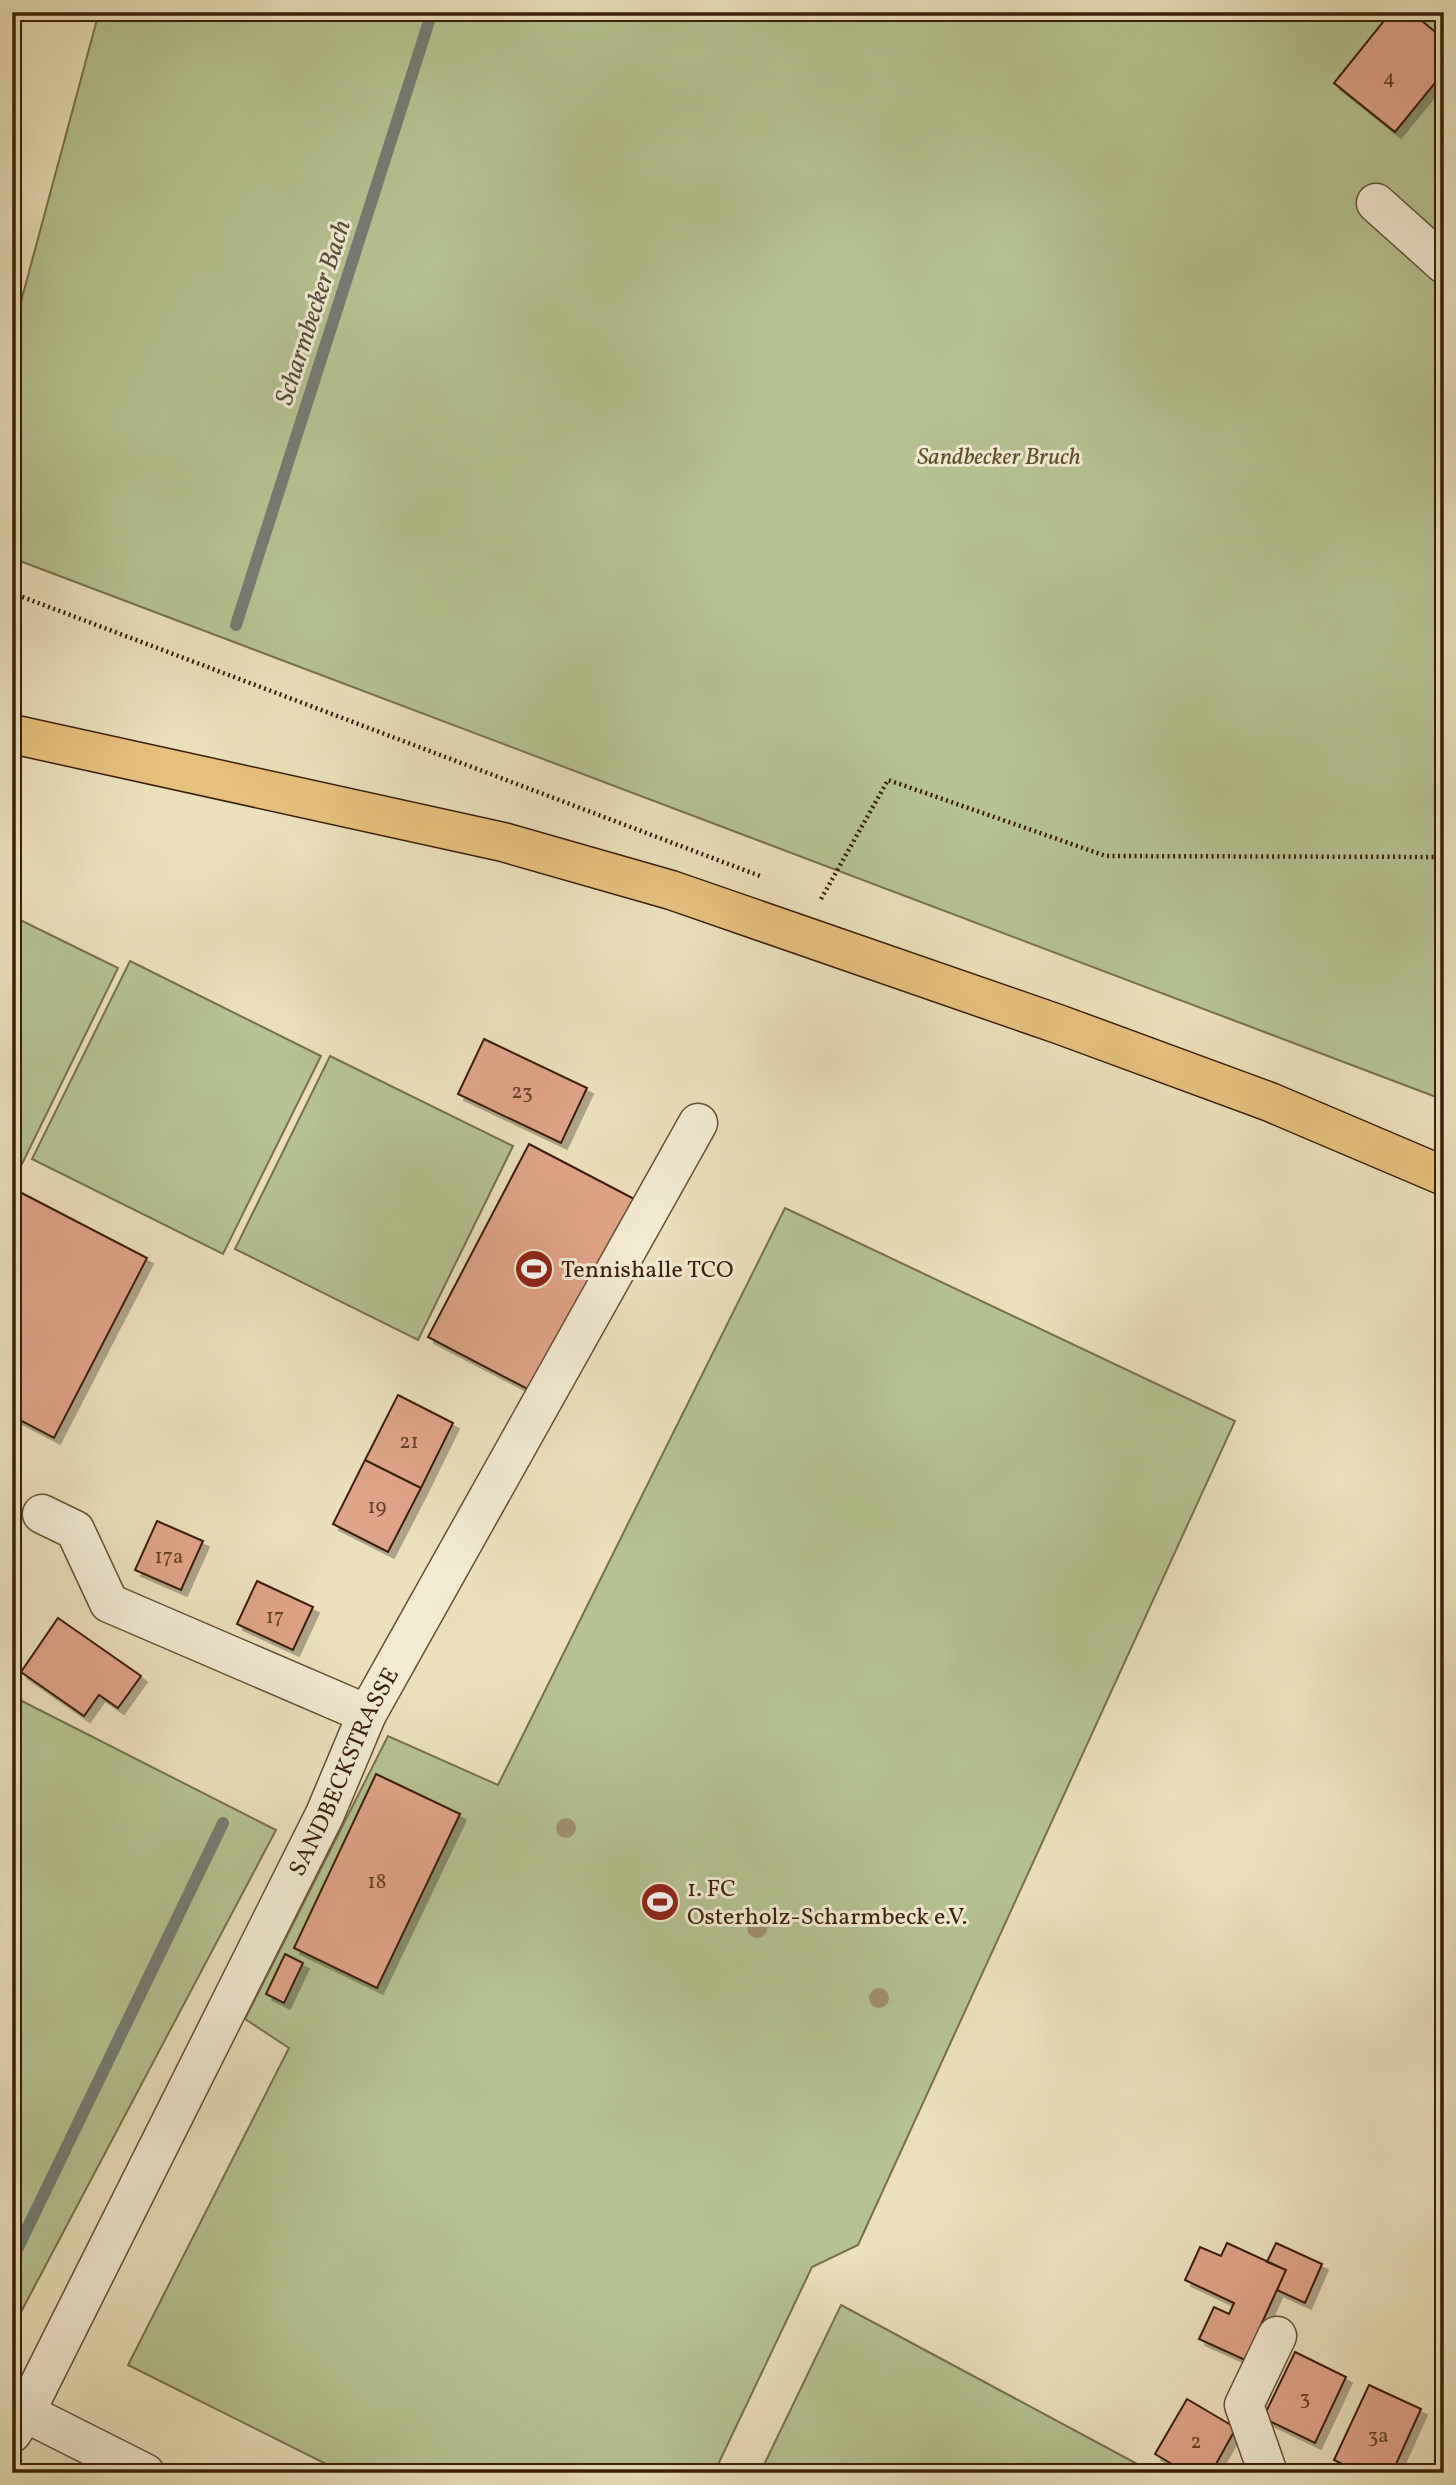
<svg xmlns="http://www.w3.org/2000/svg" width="1456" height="2485" font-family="Vollkorn,serif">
	<defs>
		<filter id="shadow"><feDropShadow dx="6" dy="6" stdDeviation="0" flood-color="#0004"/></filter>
	</defs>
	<rect width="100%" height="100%" fill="#ebe0ba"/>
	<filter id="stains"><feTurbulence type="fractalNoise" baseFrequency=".00286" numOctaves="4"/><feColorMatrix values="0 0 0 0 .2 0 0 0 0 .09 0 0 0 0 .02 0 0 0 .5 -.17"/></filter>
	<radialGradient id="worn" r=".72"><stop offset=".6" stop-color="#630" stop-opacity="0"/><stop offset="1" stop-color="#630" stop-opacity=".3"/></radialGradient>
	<path fill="#b6c291" stroke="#78704c" stroke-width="2" d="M99,12h1345v1088l-1432,-542v-223z
		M12,916l106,52 -96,196 -10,-5z
		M130,961l191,95 -98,198 -191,-95z
		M330,1056l183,90 -95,194 -183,-91z
		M785,1208l450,213 -377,824 -46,22 -98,206h-370l-216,-108 161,-317 -44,-29 143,-283 110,49z
		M12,1696l264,134 -264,499z
		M841,2305l313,168h-394z"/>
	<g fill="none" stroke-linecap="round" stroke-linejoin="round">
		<path stroke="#767c74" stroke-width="12" d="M236,625l196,-613
			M12,2260l211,-437"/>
	</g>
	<path fill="#dfa487" stroke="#3b1f07" stroke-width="2" filter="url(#shadow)" d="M1391,12h20l33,27v33l-49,60 -61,-49z
		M484,1039l103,49 -26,55 -103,-49z
		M529,1144l111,58 -101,193 -111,-58z
		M12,1188l135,70 -93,180 -42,-22z
		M398,1395l55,28 -32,65 -56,-28z
		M365,1460l56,28 -33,64 -55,-28z
		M157,1521l46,20 -22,49 -46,-20z
		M257,1581l56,26 -20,43 -56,-26z
		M58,1618l83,58 -23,32 -19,-13 -15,21 -63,-44z
		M376,1774l84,40 -83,174 -83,-40z
		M285,1954l18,9 -19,40 -18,-9z
		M1444,2127v23l-7,-2z
		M1227,2243l59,27 -41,90 -46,-21 15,-32 15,7 5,-11 -49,-23 15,-33 21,9z
		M1276,2243l46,21 -17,39 -28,-13 9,-20 -19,-8z
		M1295,2352l51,25 -31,66 -52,-25z
		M1369,2385l52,24 -29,64h-31l-27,-13z
		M1187,2399l49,29 -25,45h-24l-32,-19z"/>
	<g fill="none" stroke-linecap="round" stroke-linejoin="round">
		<defs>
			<g id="minor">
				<path d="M1376,203l68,61"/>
				<path d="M42,1514l33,16 34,73 258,111"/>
				<path d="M12,2406l133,67"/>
				<path id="s1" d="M12,2433l13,-20 300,-599 42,-100 331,-591"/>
				<path d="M1268,2473l-24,-68 33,-69"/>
			</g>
			<path id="major" d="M12,734l491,108 168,48 387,134 212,78 174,74"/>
		</defs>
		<use href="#minor" stroke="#674f34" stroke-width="41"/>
		<use href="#major" stroke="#3b1f07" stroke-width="41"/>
		<path stroke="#3b1f07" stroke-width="4.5" stroke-dasharray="2 3.5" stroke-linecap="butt" d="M12,593l748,283
			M821,899l67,-119 218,76 338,1"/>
		<use href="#minor" stroke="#f2ebd2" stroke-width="38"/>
		<use href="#major" stroke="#e6c07d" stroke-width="38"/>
	</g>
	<g fill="#9f916e">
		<circle cx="566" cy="1828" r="10"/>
		<circle cx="757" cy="1928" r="10"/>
		<circle cx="879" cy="1998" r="10"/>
	</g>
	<defs>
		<symbol id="stadium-disc" viewBox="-11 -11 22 22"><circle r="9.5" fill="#8f2418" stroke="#f2ebd2"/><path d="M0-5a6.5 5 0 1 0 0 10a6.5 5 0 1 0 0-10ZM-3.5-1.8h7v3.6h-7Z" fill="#fff"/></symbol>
	</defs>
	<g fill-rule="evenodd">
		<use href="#stadium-disc" x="512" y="1247" width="44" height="44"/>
		<use href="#stadium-disc" x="638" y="1880" width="44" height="44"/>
	</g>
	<g text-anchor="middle" stroke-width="6" stroke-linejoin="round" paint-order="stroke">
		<g font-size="21" fill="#644027">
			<text x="1389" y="84">4</text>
			<text x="522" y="1098">23</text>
			<text x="409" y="1448">21</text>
			<text x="377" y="1513">19</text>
			<text x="169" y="1563">17a</text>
			<text x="275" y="1623">17</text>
			<text x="377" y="1888">18</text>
			<text x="1305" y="2404">3</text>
			<text x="1378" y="2442">3a</text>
			<text x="1196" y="2448">2</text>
		</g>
		<g font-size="24" font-style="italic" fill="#605030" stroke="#f2ebd2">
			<text x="999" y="464">Sandbecker Bruch</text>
		</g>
		<g font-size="24" fill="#3b1f07" stroke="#f2ebd2" text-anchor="start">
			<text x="561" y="1277">Tennishalle TCO</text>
			<text x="687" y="1896">1. FC<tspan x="687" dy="28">Osterholz-Scharmbeck e.V.</tspan></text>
		</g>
		<g font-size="24" fill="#3b1f07" stroke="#f2ebd2">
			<text dy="8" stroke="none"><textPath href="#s1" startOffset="740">SANDBECKSTRASSE</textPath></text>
		</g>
		<g font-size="26" font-style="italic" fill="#594e3d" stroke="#f2ebd2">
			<text transform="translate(312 312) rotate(-72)" y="9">Scharmbecker Bach</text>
		</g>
	</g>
	<rect width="1456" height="2485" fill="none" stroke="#ebe0ba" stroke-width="42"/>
	<rect x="14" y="14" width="1428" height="2457" fill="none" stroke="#3b1f07" stroke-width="3.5"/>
	<rect x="21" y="21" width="1414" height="2443" fill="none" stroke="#3b1f07" stroke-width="2"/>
	<rect width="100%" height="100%" filter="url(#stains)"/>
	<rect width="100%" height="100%" fill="url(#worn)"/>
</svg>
